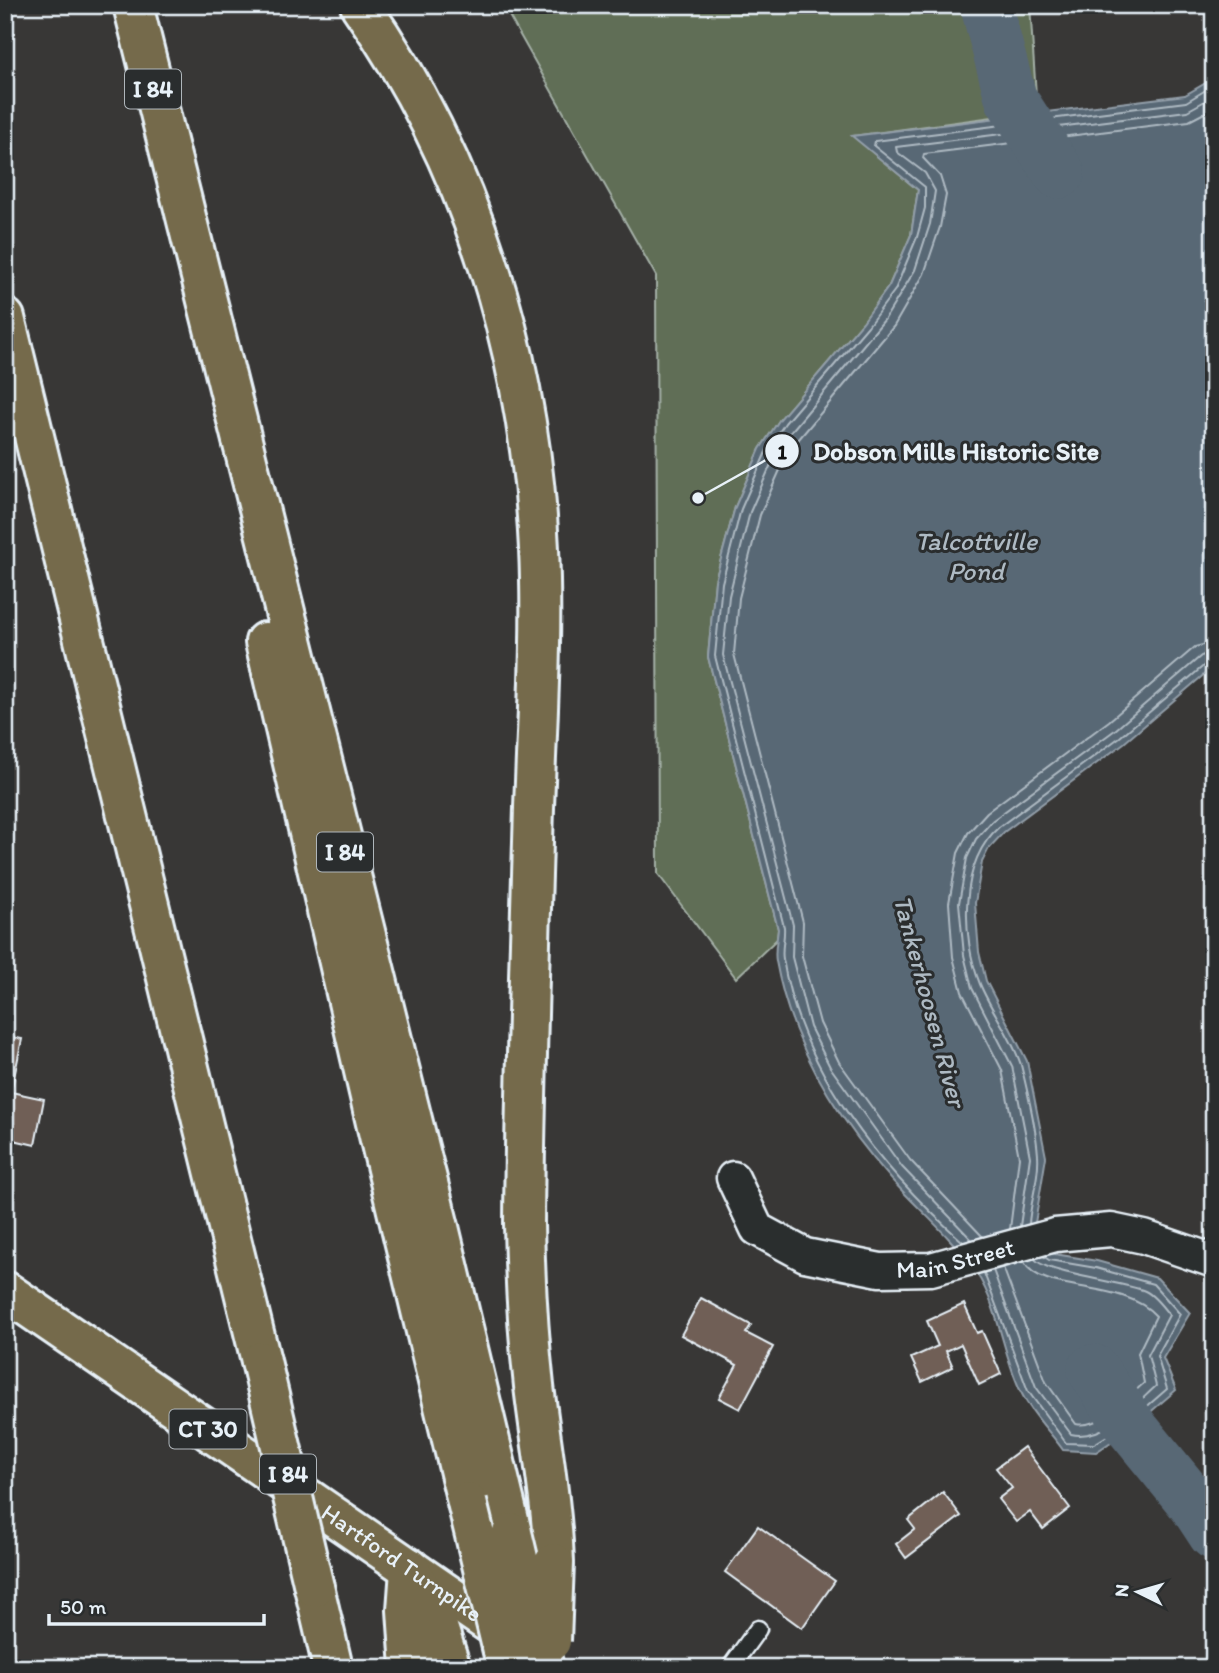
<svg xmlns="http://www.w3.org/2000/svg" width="1219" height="1673" font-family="Itim,sans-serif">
	<rect width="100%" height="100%" fill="#383736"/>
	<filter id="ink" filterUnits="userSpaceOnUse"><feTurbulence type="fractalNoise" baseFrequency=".0143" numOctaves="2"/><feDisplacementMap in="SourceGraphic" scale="14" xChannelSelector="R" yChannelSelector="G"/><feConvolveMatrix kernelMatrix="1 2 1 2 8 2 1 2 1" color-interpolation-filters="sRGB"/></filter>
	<g filter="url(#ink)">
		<path fill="#616e56" stroke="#a4b0a7" stroke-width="2" d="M503,5h527l7,106 -184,25 65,54 -7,45 -22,51 -26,36 -83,97 -20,30 -25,58 -20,74 -7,76 70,272 -1,10 -41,39 -78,-104 -2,-598z"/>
		<path fill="#586774" stroke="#929ea9" stroke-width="2" d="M1214,73v593l-90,77 -120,89 -15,16 -7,14 -7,41 4,49 7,29 41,80 19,96 -11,66 14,30 48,8 60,17 33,35 -27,45 13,32 -44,38 -36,24 -33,-2c-13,-18 -31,-36 -41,-56 -19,-37 -22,-84 -45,-120 -23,-35 -57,-63 -85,-94 -56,-63 -101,-135 -116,-219 -2,-10 1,-21 2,-32l-70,-272 7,-76 20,-74 25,-58 20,-30 83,-97 26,-36 22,-51 7,-45 -66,-54 333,-41 24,-14z"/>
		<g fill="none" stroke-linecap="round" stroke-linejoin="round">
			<path stroke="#aebac3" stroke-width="2" d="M1029,1224c1,-22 11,-47 9,-69 -2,-29 -10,-62 -17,-90 -9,-28 -30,-54 -41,-81 -19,-47 -21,-122 19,-157l121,-90 87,-74 7,-2
				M1020,1226l10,-69 -18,-91 -40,-78 -8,-33 -5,-52 8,-45 9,-19 17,-19 122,-90 86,-74 13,-4
				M1010,1229l9,-72 -17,-87 -40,-78 -9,-35 -4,-54 9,-50 10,-20 19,-21 122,-91 86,-74 19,-5
				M983,1237l-73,-77 -71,-98 -19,-39 -18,-67 1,-34 -69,-268 5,-56 21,-83 28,-63 106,-126 30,-52 16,-47 6,-32 -6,-19 -17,-18 1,-4 265,-33 25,-13
				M972,1240l-70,-73 -72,-100 -20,-40 -18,-70 1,-32 -70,-270 6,-59 21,-84 29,-66 106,-127 30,-49 15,-46 5,-33 -10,-18 -28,-21 -1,-5 291,-36 27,-15
				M963,1242c-82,-73 -162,-171 -180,-283 -2,-10 2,-21 1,-32l-69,-271 7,-73 19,-74 25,-57 19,-29 83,-97 27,-36 22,-53 8,-29v-21l-51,-41 1,-5 311,-39 28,-17
				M1003,1267l43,115 30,42c24,5 51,-26 68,-41l-6,-30 18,-37c-32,-37 -115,-21 -132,-54
				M993,1270l43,117 35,47c33,7 62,-27 85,-48l-8,-31 21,-40c-6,-8 -15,-20 -24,-24 -22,-9 -101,-18 -110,-32
				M984,1273l44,118 38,52 28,1 34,-21 39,-34 -10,-33 23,-42 -27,-30 -57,-16 -47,-8 -6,-4"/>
			<path stroke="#586774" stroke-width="52" d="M986,5l25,94 48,74
				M1093,1370l39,58 63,77 19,29"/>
		</g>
		<path fill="#6f5f56" stroke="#e8f1f8" stroke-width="2" d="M5,1036l17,3 -11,53 33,7 -9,46 -30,-7z
			M701,1298l50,27 -5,8 27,14 -33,62 -21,-11 18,-33 -56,-30z
			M964,1304l13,29 5,-2 19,43 -22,11 -18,-41 -15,7 7,16 -31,15 -11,-24 27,-12 -11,-25z
			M1024,1447l46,61 -27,21 -13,-17 -14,10 -18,-23 14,-11 -16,-20z
			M943,1492l18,24 -55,42 -10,-14 19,-15 -7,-9z
			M758,1526l77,55 -33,47 -77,-56z"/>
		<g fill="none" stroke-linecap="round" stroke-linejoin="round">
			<defs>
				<path id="lane" d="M730,1668l28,-39"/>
				<g id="street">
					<path id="s1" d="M733,1178l24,51 48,26 75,15 51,-1 124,-34 56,-5 33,7 70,24"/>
				</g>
				<g id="primary">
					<path id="s2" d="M5,1291l512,351"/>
				</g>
				<path id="highway" d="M133,5l306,1222 73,306
					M360,5c112,159 170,352 179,544 4,86 -2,173 -5,259 -4,138 -9,277 -10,416 1,54 4,108 10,162 7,59 18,117 20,177
					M5,318l256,1043
					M265,642l111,481 91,379
					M410,1568l23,44 18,56
					M410,1570l-3,40 4,58
					M314,1587l19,81"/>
			</defs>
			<use href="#lane" stroke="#e8f1f8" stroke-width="21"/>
			<use href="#street" stroke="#e8f1f8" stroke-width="37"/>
			<use href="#primary" stroke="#e8f1f8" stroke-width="44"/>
			<use href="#highway" stroke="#e8f1f8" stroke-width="44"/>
			<use href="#lane" stroke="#2a2d2e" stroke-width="16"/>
			<use href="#street" stroke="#2a2d2e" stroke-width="32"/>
			<use href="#primary" stroke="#746b4b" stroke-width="38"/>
			<use href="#highway" stroke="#746b4b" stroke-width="38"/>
			<defs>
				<path id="highway-bridge" d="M261,1361l53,226
					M467,1502l40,166
					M512,1533l32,135
					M551,1641l3,-78"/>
			</defs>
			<use href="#highway-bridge" stroke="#e8f1f8" stroke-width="44" stroke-linecap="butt"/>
			<use href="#highway-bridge" stroke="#746b4b" stroke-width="38"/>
		</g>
	</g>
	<g text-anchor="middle" stroke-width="6" stroke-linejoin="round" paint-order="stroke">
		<g fill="#2a2d2e" stroke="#afb6bb" stroke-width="2">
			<rect x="125" y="69.5" width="56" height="39" rx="5"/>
			<rect x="317" y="832.5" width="56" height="39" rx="5"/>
			<rect x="169.5" y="1409.5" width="77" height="39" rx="5"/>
			<rect x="260" y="1454.5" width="56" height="39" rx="5"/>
		</g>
		<g font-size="23" font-weight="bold" fill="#e8f1f8">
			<text x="153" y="97">I 84</text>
			<text x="345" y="860">I 84</text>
			<text x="208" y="1437">CT 30</text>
			<text x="288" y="1482">I 84</text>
		</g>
		<g font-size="24" fill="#e8f1f8" stroke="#2a2d2e">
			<text dy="8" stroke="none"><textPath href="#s1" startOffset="264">Main Street</textPath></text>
			<text dy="8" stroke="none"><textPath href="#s2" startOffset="481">Hartford Turnpike</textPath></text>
		</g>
		<g font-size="26" font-style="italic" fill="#aebac3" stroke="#2a2d2e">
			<text x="976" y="550">Talcottville<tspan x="976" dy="30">Pond</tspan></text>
			<text transform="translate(930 1001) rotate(75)" y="9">Tankerhoosen River</text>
		</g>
	</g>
	<path fill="none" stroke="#e8f1f8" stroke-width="2.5" d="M698 498L782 451"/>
	<g fill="#e8f1f8" stroke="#2a2d2e" stroke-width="2.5">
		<circle cx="698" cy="498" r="7"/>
		<circle cx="782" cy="451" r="18"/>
	</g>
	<g font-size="21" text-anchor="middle" font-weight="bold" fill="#111">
		<text x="782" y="459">1</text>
	</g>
	<g font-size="26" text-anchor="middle" font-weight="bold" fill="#e8f1f8" stroke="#2a2d2e" stroke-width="6" stroke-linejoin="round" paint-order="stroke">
		<text x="956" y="460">Dobson Mills Historic Site</text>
	</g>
	<rect width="1219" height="1673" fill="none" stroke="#2a2d2e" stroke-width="28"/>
	<rect x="14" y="14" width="1191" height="1645" fill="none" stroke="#e8f1f8" stroke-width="2.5" filter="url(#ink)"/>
	<g transform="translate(1138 1592) rotate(275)" stroke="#2a2d2e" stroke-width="5" paint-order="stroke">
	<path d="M0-5L12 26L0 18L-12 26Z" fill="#e8f1f8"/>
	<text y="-10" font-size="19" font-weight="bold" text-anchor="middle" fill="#e8f1f8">N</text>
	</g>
	<path d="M49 1614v10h215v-10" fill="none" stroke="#e8f1f8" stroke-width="3.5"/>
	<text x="60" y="1614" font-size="21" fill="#e8f1f8" stroke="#2a2d2e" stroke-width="5" paint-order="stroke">50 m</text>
</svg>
